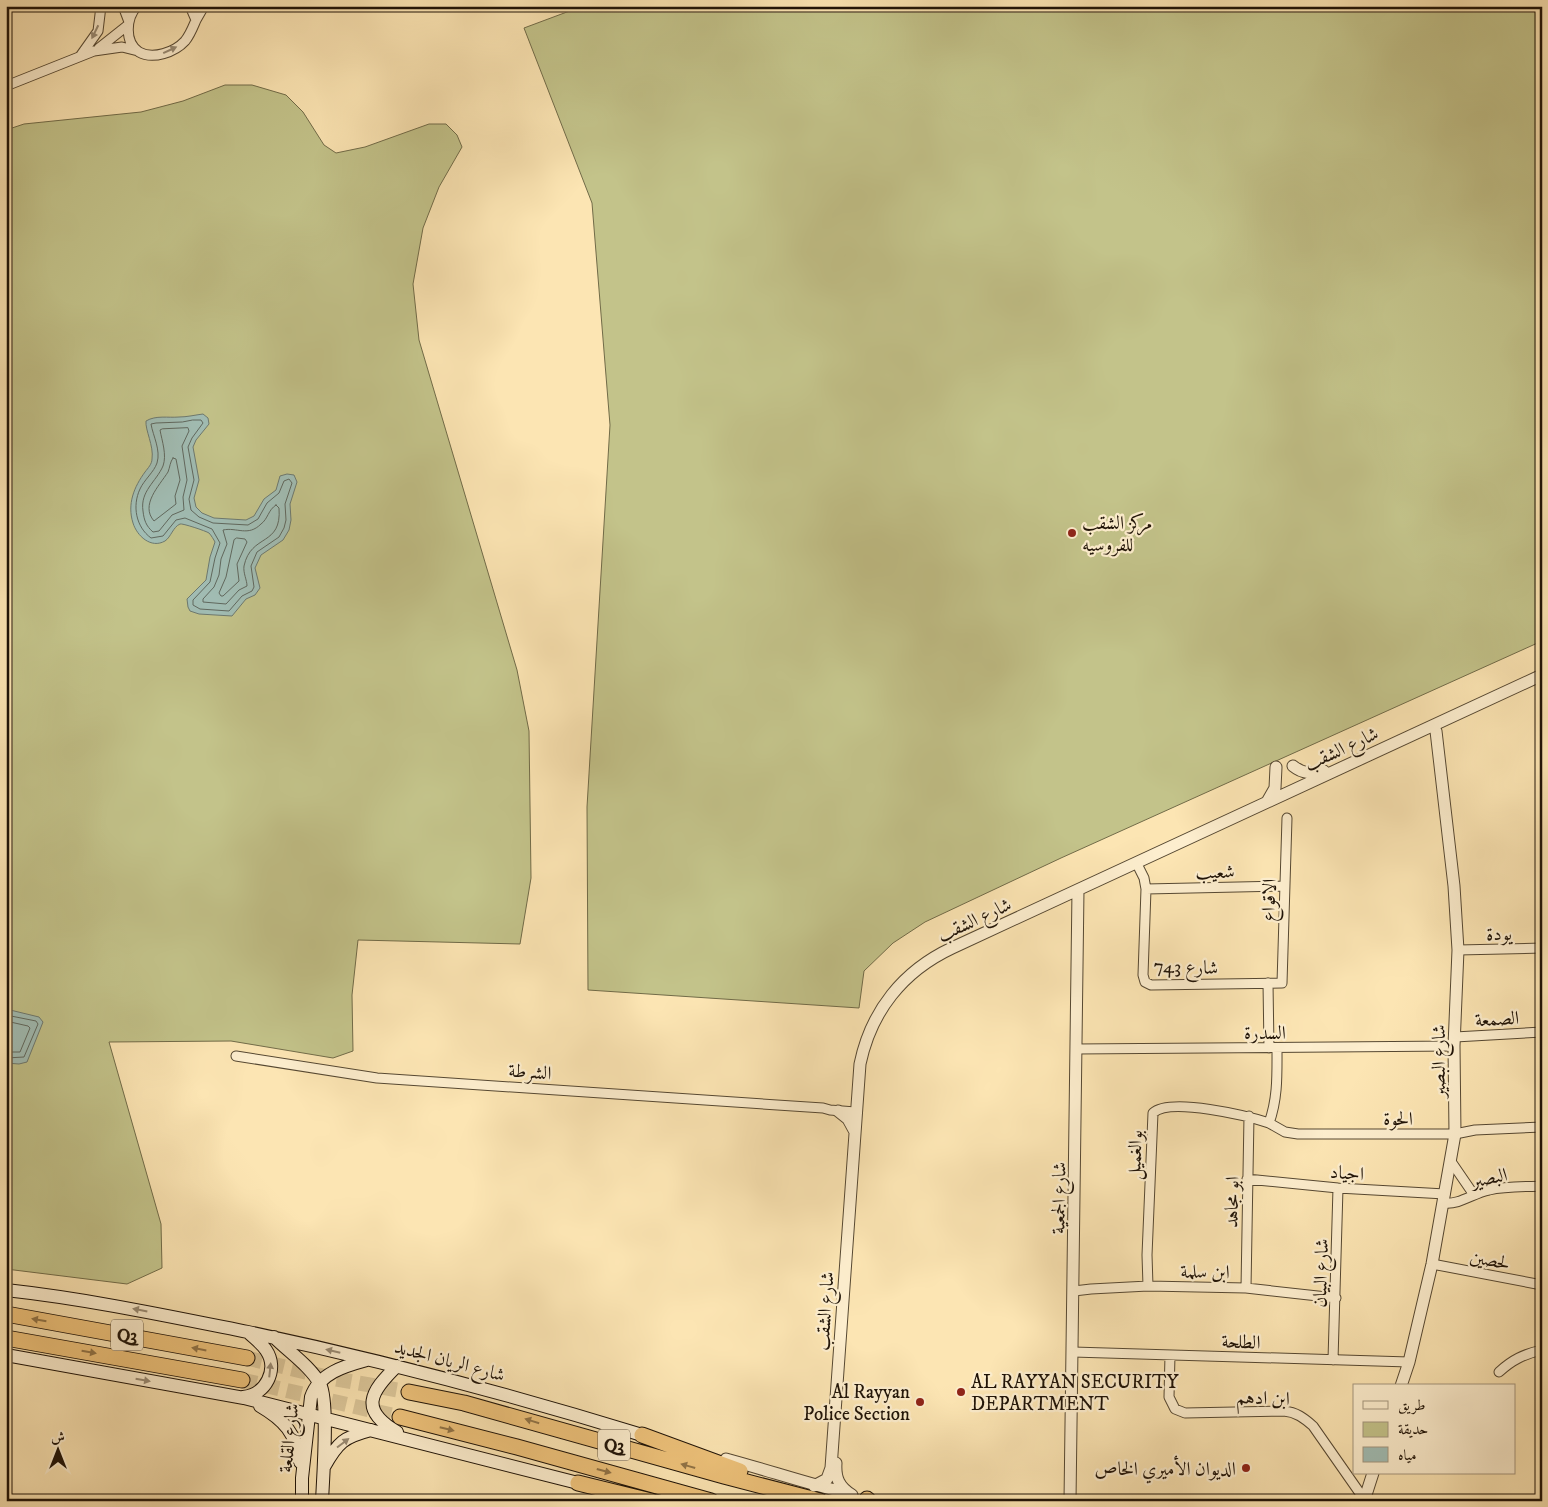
<svg xmlns="http://www.w3.org/2000/svg" width="1548" height="1507" font-family="'IM FELL DW Pica',Amiri,serif">
	<rect width="100%" height="100%" fill="#fce5b3"/>
	<filter id="stains"><feTurbulence type="fractalNoise" baseFrequency=".004" numOctaves="4"/><feColorMatrix values="0 0 0 0 .2 0 0 0 0 .09 0 0 0 0 .02 0 0 0 .5 -.17"/></filter>
	<radialGradient id="worn" r=".72"><stop offset=".6" stop-color="#630" stop-opacity="0"/><stop offset="1" stop-color="#630" stop-opacity=".3"/></radialGradient>
	<path fill="#c3c38a" stroke="#716b48" d="M583,6h959v635l-481,217 -136,64 -32,21 -29,28 -5,37 -271,-18 -1,-183 23,-382 -18,-222 -68,-175z
		M225,85h27l34,10 17,17 21,33 12,8 29,-6 64,-23h17l11,11 5,12 -23,40 -16,41 -10,56 6,56 98,330 12,61 2,147 -11,66 -162,-4 -6,55 1,56 -20,7 -102,-17 -122,1 52,182 1,44 -35,16 -121,-15v-1139l18,-6 117,-12 42,-11z"/>
	<path fill="#a1bdb4" stroke="#6d796f" d="M203,414l5,4 1,6 -13,16 -3,7 6,33 -5,18 2,9 6,6 12,5 32,2 8,-4 10,-17 12,-9 4,-14 7,-2 7,1 3,7 -7,22 1,16 -2,10 -6,10 -22,15 -6,13 5,20 -5,7 -9,4 -14,17 -33,-2 -9,-3 -2,-4 -1,-8 19,-19 4,-23 5,-15c-1,-2 -4,-7 -6,-9 -3,-2 -27,-10 -29,-9 -7,3 -9,13 -15,17 -14,8 -28,-5 -32,-18 -6,-19 1,-36 12,-51 3,-4 7,-8 7,-13 2,-13 -7,-29 -6,-38 10,-6 22,-3 33,-4 8,0 16,-2 24,-3z
		M6,1009l33,8 4,5 -16,40 -8,2 -13,-1z"/>
	<g fill="none" stroke-linecap="round" stroke-linejoin="round">
		<path stroke="#60685e" stroke-width="1" d="M193,420h8l2,3 -11,15 -4,9 6,33 -5,19 2,11 8,7 14,6 35,2 10,-6 9,-16 12,-10 5,-12 5,-2 3,4 -7,21 1,16 -2,8 -5,9 -22,15 -6,14 3,21 -2,4 -10,5 -13,15 -29,-2 -7,-4v-5l17,-18 5,-24 5,-15 -8,-14 -27,-11 -9,2 -13,16 -12,2c-15,-11 -19,-32 -11,-49 4,-9 14,-17 17,-26 4,-13 -4,-27 -6,-39l5,-1 26,-1z
			M188,428l1,3 -7,15 5,34 -4,17 1,13 -12,5 -13,16 -6,1c-7,-6 -9,-12 -10,-21 -3,-20 13,-29 20,-45 4,-11 -1,-25 -3,-36l2,-1z
			M173,458l3,1 4,21 -5,16 1,8 -22,17c-14,-16 5,-35 14,-49 2,-5 2,-10 5,-14z
			M276,505l3,3c3,39 -28,25 -35,58 -1,7 3,14 3,20l-8,4 -13,14 -23,-2v-3l11,-12 5,-12 2,-16 6,-15 -4,-14c14,-3 25,7 38,-6 7,-5 7,-14 15,-19z
			M237,538l8,1 2,3 -10,22 2,17 -16,15h-2l-2,-3 7,-16 8,-37z
			M6,1015l30,6 2,3 -14,33 -18,1
			M6,1021l22,5 2,2 -10,24h-14"/>
		<path stroke="#dbc699" stroke-width="15" stroke-dasharray="15 8" stroke-linecap="butt" d="M247,1358l84,20 78,14
			M242,1380l158,37"/>
		<defs>
			<path id="minor" d="M123,6l6,16
				M137,6c-11,12 -13,36 2,46 14,8 36,0 46,-11 5,-6 8,-14 11,-21l-6,-14
				M196,20l8,-14
				M99,48l29,-23
				M81,55l17,-24 3,-25
				M6,86l88,-35 28,-4 16,4
				M1139,868l5,10 2,11 -3,86 2,7 6,3 131,-2 5,-165
				M1146,889l139,-3
				M1458,950l84,-2
				M1268,983l1,65
				M1455,1037l87,-5
				M1277,1048c0,26 1,50 -8,75l16,9 13,2h157l20,-4 67,-3
				M1076,1049l378,-3
				M236,1056l141,22 446,30 7,2 25,2
				M1450,1160l24,35
				M1247,1179l91,9 107,6
				M1444,1203c16,2 29,-10 45,-13 17,-4 35,-3 53,-4
				M1432,1264l110,21
				M1148,1286l-1,-31 6,-142c17,-16 95,3 116,10
				M1246,1288l3,-172
				M1074,1291l17,-2 57,-3 98,2 90,10
				M1073,1352l336,10
				M1170,1355l-1,42 6,12 10,4 99,-2c12,1 20,7 29,15l51,73
				M1333,1360l5,-172
				M1499,1372c13,-12 25,-18 43,-22"/>
			<path id="tertiary" d="M1293,766c10,8 19,8 31,5
				M1267,802l8,-14 1,-21
				M838,1111l10,8 6,11
				M1401,1386l8,-24 23,-98 23,-130 -1,-88 4,-96 -4,-64 -18,-155
				M726,1459c41,11 82,25 124,35
				M836,1463c-1,15 3,24 16,32
				M814,1486l13,-7 4,-11 29,-404c11,-53 43,-93 92,-116l590,-273
				M1070,1501l8,-611
				M1364,1501l9,-28"/>
			<path id="secondary" d="M6,1290c82,9 162,26 242,42 133,28 264,63 394,103
				M274,1337c15,15 36,29 46,47 9,17 3,94 2,117
				M6,1355l238,43 334,85
				M243,1397c23,-2 36,-28 23,-47 -5,-7 -12,-12 -17,-17
				M260,1406c24,14 36,27 40,56
				M397,1432c-38,-22 -27,-40 0,-66
				M324,1467c14,-25 20,-30 47,-37
				M302,1501v-23l9,-81c8,-24 34,-31 56,-37"/>
			<path id="trunk" d="M6,1314l241,44
				M6,1338l236,42
				M409,1392l55,11 260,73 96,25
				M400,1417l117,30 194,54
				M642,1435l98,36
				M578,1483l73,18
				M867,1499l2,2"/>
		</defs>
		<use href="#minor" stroke="#564832" stroke-width="11"/>
		<use href="#tertiary" stroke="#564832" stroke-width="13"/>
		<use href="#secondary" stroke="#1f1307" stroke-width="14"/>
		<use href="#trunk" stroke="#1f1307" stroke-width="17"/>
		<use href="#minor" stroke="#fdeece" stroke-width="9"/>
		<use href="#tertiary" stroke="#fdeece" stroke-width="11"/>
		<use href="#secondary" stroke="#fdeece" stroke-width="12"/>
		<use href="#trunk" stroke="#eec27a" stroke-width="15"/>
	</g>
	<defs><path id="oneway-solid" d="M-6-.8H1V-3.2L6.5 0L1 3.2V.8H-6Z" transform="scale(1.25)"/></defs>
	<g fill="#998b74">
		<use href="#oneway-solid" transform="translate(95 32) rotate(116)"/>
		<use href="#oneway-solid" transform="translate(170 50) rotate(-25)"/>
		<use href="#oneway-solid" transform="translate(140 1310) rotate(-169)"/>
		<use href="#oneway-solid" transform="translate(333 1351) rotate(-167)"/>
		<use href="#oneway-solid" transform="translate(270 1370) rotate(-84)"/>
		<use href="#oneway-solid" transform="translate(143 1380) rotate(10)"/>
		<use href="#oneway-solid" transform="translate(343 1443) rotate(-37)"/>
	</g>
	<g fill="#917346">
		<use href="#oneway-solid" transform="translate(39 1320) rotate(-170)"/>
		<use href="#oneway-solid" transform="translate(199 1349) rotate(-169)"/>
		<use href="#oneway-solid" transform="translate(89 1352) rotate(10)"/>
		<use href="#oneway-solid" transform="translate(532 1421) rotate(-163)"/>
		<use href="#oneway-solid" transform="translate(447 1429) rotate(14)"/>
		<use href="#oneway-solid" transform="translate(688 1466) rotate(-164)"/>
		<use href="#oneway-solid" transform="translate(604 1471) rotate(15)"/>
	</g>
	<g fill="#8f2418" stroke="#fdeece" stroke-width="2">
		<circle cx="1072" cy="533" r="5"/>
		<circle cx="961" cy="1392" r="5"/>
		<circle cx="920" cy="1402" r="5"/>
		<circle cx="1246" cy="1468" r="5"/>
	</g>
	<g text-anchor="middle" stroke-width="4.5" stroke-linejoin="round" paint-order="stroke">
		<g fill="#fdeece" stroke="#625543" stroke-width="1">
			<rect x="111" y="1319.5" width="32" height="31" rx="4"/>
			<rect x="598" y="1429.5" width="32" height="31" rx="4"/>
		</g>
		<g font-size="18" font-weight="bold" fill="#1f1307">
			<text x="127" y="1341">Q3</text>
			<text x="614" y="1451">Q3</text>
		</g>
		<g font-size="19" fill="#1f1307" stroke="#fdeece" text-anchor="start">
			<text x="1082" y="529">مركز الشقب<tspan x="1082" dy="22">للفروسيه</tspan></text>
			<text x="971" y="1388">AL RAYYAN SECURITY<tspan x="971" dy="22">DEPARTMENT</tspan></text>
			<text x="910" y="1398" text-anchor="end">Al Rayyan<tspan x="910" dy="22">Police Section</tspan></text>
			<text x="1236" y="1475" text-anchor="end">الديوان الأميري الخاص</text>
		</g>
		<g font-size="19" fill="#1f1307" stroke="#fdeece">
			<text transform="translate(1341 748) rotate(-25)" y="7">شارع الشقب</text>
			<text transform="translate(1215 871) rotate(-1)" y="7">شعيب</text>
			<text transform="translate(1268 900) rotate(-88)" y="7">الاقواع</text>
			<text transform="translate(974 919) rotate(-25)" y="7">شارع الشقب</text>
			<text transform="translate(1499 933) rotate(-1)" y="7">يودة</text>
			<text transform="translate(1186 966) rotate(2)" y="7">شارع 743</text>
			<text transform="translate(1497 1018) rotate(-3)" y="7">الصمعة</text>
			<text x="1265" y="1039">السدرة</text>
			<text transform="translate(1438 1061) rotate(-90)" y="7">شارع البصير</text>
			<text transform="translate(530 1071) rotate(4)" y="7">الشرطة</text>
			<text x="1398" y="1125">الحوة</text>
			<text transform="translate(1134 1155) rotate(-88)" y="7">بوالغميل</text>
			<text transform="translate(1347 1172) rotate(4)" y="7">اجياد</text>
			<text transform="translate(1489 1177) rotate(-12)" y="7">البصير</text>
			<text transform="translate(1058 1198) rotate(-89)" y="7">شارع الجمعية</text>
			<text transform="translate(1231 1202) rotate(-89)" y="7">ابو مجاهد</text>
			<text transform="translate(1490 1259) rotate(11)" y="7">لحصين</text>
			<text transform="translate(1205 1271) rotate(1)" y="7">ابن سلمة</text>
			<text transform="translate(1320 1273) rotate(-88)" y="7">شارع البيان</text>
			<text transform="translate(824 1311) rotate(-86)" y="7">شارع الشقب</text>
			<text transform="translate(1241 1341) rotate(2)" y="7">الطلحة</text>
			<text transform="translate(450 1360) rotate(15)" y="7">شارع الريان الجديد</text>
			<text transform="translate(1263 1397) rotate(2)" y="7">ابن ادهم</text>
			<text transform="translate(288 1438) rotate(-84)" y="7">شارع القلعة</text>
		</g>
	</g>
	<rect width="1548" height="1507" fill="none" stroke="#fce5b3" stroke-width="25"/>
	<rect x="8" y="8" width="1533" height="1492" fill="none" stroke="#1f1307" stroke-width="2.5"/>
	<rect x="12" y="12" width="1523" height="1482" fill="none" stroke="#1f1307"/>
	<rect x="1353" y="1384" width="162" height="90" fill="#fdeece" stroke="#a4967e"/>
	<rect x="1363" y="1401" width="25" height="8" fill="#fdeece" stroke="#a4967e"/>
	<text x="1398" y="1410" font-size="15" fill="#1f1307">طريق</text>
	<rect x="1363" y="1422" width="25" height="15" fill="#c3c38a" stroke="#a4967e"/>
	<text x="1398" y="1434" font-size="15" fill="#1f1307">حديقة</text>
	<rect x="1363" y="1447" width="25" height="15" fill="#a1bdb4" stroke="#a4967e"/>
	<text x="1398" y="1460" font-size="15" fill="#1f1307">مياه</text>
	<g transform="translate(58 1450)" stroke="#fdeece" stroke-width="4" paint-order="stroke">
	<path d="M0-4L9 19L0 12L-9 19Z" fill="#1f1307"/>
	<text y="-8" font-size="14" font-weight="bold" text-anchor="middle" fill="#1f1307">ش</text>
	</g>
	<rect width="100%" height="100%" filter="url(#stains)"/>
	<rect width="100%" height="100%" fill="url(#worn)"/>
</svg>
